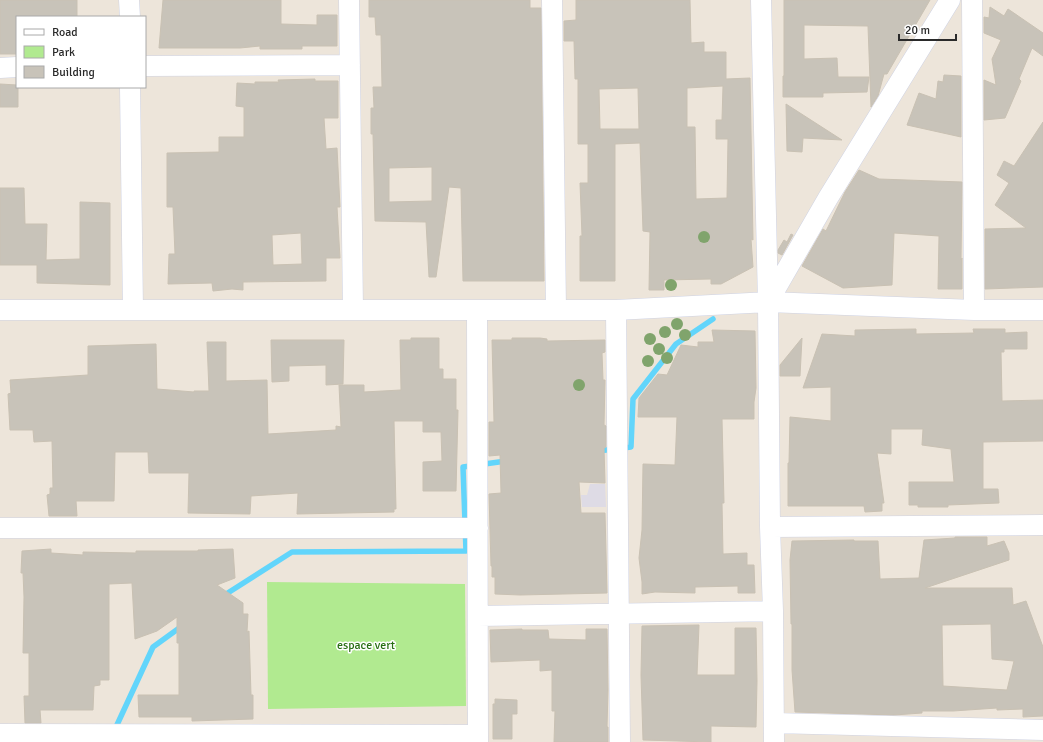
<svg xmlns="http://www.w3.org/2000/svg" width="1043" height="742" font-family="Signika,sans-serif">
	<rect width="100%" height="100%" fill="#ede5da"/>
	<path fill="#dedbe5" d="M590,484h15l1,23h-24l-1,-12h6z"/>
	<path fill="#b1ea90" d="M267,582l198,2 1,122 -198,3z"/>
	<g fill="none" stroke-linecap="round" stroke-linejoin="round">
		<path stroke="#62d5fb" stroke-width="5.5" d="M598,451l33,-4 2,-48 43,-55 37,-25
			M223,596l69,-44 174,-1 -3,-84 43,-6
			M116,727l37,-80 29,-21"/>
	</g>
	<path fill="#c8c3b9" stroke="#c9c1b3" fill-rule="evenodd" d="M0,0h77v17h-60v37h-17z
		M163,0h118v24l36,1v-10h20v31h-35v3h-42v-3l-20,2h-81z
		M369,0h161v8h11l3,273h-81l-2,-93 -12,-1 -13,90h-7l-3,-55 -51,-1 -2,-87h-2v-26h3l-1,-21h9l-1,-52h-5l-1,-18h-6zM432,167v34l-43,1v-34z
		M576,0h114l1,43 13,-1v10h22v27l24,-1 3,162 -2,-1 2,28 -32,17h-10v-5l-47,1v10h-15l1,-58 -7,-1 -3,-88 -25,1v137h-35v-45h2l-2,-53h8v-39h-10v-65h-3l-1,-38h-10v-20l12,-1zM723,86l-1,34h-6v19h12l-1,59 -31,1 -1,-72h-8v-39zM638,88l1,41h-39l-1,-40z
		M784,0h146l-43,74h-3l-6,22 -7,11 -3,-81 -64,-1v34l33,-1 1,19h31l-2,15 -44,1v4h-40v-21h1z
		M990,7l14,9 4,-7 35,24v23l-11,-8 -13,31 2,2 -16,37 -21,2v-40l12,5 -4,-26 9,-19 -17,-7v-16l5,1z
		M944,75l17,1v61l-54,-12 12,-32 17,6 2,-18 5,1z
		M315,79v2h23v37h-14l2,31 11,-1 3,59h-3l3,51h-14v23l-83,1v8l-11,-1 -19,2 -1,-8 -44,1 1,-30h6l-2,-47h-6v-54l52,-1v-15h25v-30l-8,-1 1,-23 18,1v-2h24l-1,-2zM301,233l1,31 -29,1 -1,-30z
		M0,84l17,1v2h1v20h-18z
		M786,104l56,36 -39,-2 -1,14 -15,-1z
		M1043,122v165l-58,2v-60l41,-1 -31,-23 14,-22 -12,-8 7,-14 10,5z
		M859,170l20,9 83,3 -1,78 1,-2v31h-24l1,-53 -45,-3 -2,52 -49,3 -41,-22 21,-37 3,2 19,-39z
		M0,188h24l1,36h22l-1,36 34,-1v-57l30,1v82l-73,-2v-18h-37z
		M791,234l2,1 -11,20 -4,-2v-3l6,-10 3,2z
		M916,329v5l58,-1 -1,-4h32v4l22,-1v17h-23v3h-3l1,49 41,-1v41l-60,1v47h15l1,14 -51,2v2h-30v-2h-9v-23h45l-3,-33 -29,-4 1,-16h-32v25l-14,-1 7,50h-2v8l-17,1 -1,-6h-76v-43h1l1,-46 41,4v-34l-28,1 19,-54 33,2v-6z
		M712,330l43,1 1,57 -2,14v17h-32l2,84h-2l1,51 24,-1v12h7l1,28h-17v-7l-43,1v6l-40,-1 -13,2v-12l-3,-24 3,-28 1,-66 32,1 2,-48h-39l1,-19 19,-24 9,1 14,-30 17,2v-5h16z
		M411,338h28v31h4v10h13v31h2l-2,81h-33v-29l19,-1 -1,-29h-18v-11h-29l2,88h-2v3l-97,2 1,-21 -47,3 -1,18 -62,-1 1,-40h-40l-1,-21h-33l-1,49h-38l1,15h-28l-2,-21 3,-1v-6h3l-1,-47 -18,1 -1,-12h-23l-2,-36 3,-1 -1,-13 78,-5v-29l68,-2 1,45 37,3v-1h15l-2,-49h19v39l41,-1 1,54 68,-4v-4l5,1 -2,-42h25v7l37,-2 -1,-50h11z
		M512,338h28l7,1v2l58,-1v12l-3,1 1,27h2l-1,45 2,1v21l-2,1 1,35 -26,-1 2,31h24l2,80 -87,2 -25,-1v-17h-3v-11h-1l-2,-72 12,-1 -1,-38 -11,1v-34h5l-2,-82h20z
		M802,338l-2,38h-20v-11z
		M271,340h73l-1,44 -17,1v-20l-37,1v15l-17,1z
		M955,537h32v9l17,-5 5,12v7l-84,28h87l1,17 13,-4 17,46v69l-20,1v-8l-26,1v-2l-44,3h-31v2l-28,2 -99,-3 -3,-42v-46h-1l-1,-64 2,-19 62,-1v1h24l2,38 39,-1 5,-38 31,-2zM991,624l1,35 22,2 -7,29 -64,-4 -1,-61z
		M51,549v4l32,2v-3l53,1v-2h62v-1l35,-1 2,29 -18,7 26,18v11h5l-1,18 2,-1 2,64h2v24l-61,2v-4h-53l-1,-22h41v-52h-2v-26l-20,14 -22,8 -3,-56 -23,1v96h-9v5l-6,1 -1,24h-53l1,13h-16l-1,-27h5v-43h-6l1,-56 -1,-24h-2l1,-22z
		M699,625l-2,50h38v-47h21l1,53 -1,46 -45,-1v16l-68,-2 -2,-65 1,-49z
		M522,629v1h26l1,9 37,1v-11h21l1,61 -1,37h1v15h-54l1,-31h-3v-41l-12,1v-11l-49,2 -1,-32z
		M495,699l22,1v14h-5v25h-19v-35h2z"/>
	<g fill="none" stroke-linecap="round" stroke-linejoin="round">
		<defs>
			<path id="minor" d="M129,0l1,17
				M349,0l4,310
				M552,0l4,310
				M761,0l7,302 2,225 3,84 1,131
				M972,0l2,310
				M145,66l205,-1
				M0,68l17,-1
				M130,87l3,223
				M768,302l60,-104 122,-198
				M0,310h616l152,-8 206,8h69
				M477,310l1,432
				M616,310l4,432
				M770,527l273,-2
				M0,528h478
				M478,616l295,-5
				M774,723l269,7
				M0,734l478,1"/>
		</defs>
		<use href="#minor" stroke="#cfd3e4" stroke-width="21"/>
		<use href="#minor" stroke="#fff" stroke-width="20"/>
	</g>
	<g fill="#80a46c">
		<circle cx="704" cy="237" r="6"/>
		<circle cx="671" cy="285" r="6"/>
		<circle cx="677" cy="324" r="6"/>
		<circle cx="665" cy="332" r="6"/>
		<circle cx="685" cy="335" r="6"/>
		<circle cx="650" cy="339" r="6"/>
		<circle cx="659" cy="349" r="6"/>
		<circle cx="667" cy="358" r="6"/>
		<circle cx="648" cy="361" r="6"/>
		<circle cx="579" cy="385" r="6"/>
	</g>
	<g text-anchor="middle" stroke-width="3" stroke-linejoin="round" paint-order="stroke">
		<g font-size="12" fill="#276e12" stroke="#fff">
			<text x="366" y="649">espace vert</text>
		</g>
	</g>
	<rect x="16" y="16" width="130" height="72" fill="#ffffff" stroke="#aaaaaa"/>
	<rect x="24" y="29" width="20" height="6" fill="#ffffff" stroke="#aaaaaa"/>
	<text x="52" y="36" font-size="12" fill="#2a2a2a">Road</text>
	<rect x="24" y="46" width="20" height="12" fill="#b1ea90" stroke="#aaaaaa"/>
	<text x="52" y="56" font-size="12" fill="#2a2a2a">Park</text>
	<rect x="24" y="66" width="20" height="12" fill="#c8c3b9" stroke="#aaaaaa"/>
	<text x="52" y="76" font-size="12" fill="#2a2a2a">Building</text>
	<path d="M899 34v6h57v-6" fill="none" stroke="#2a2a2a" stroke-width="2"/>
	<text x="905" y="34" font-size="12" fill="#2a2a2a" stroke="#ffffff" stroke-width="3" paint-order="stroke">20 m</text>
</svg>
